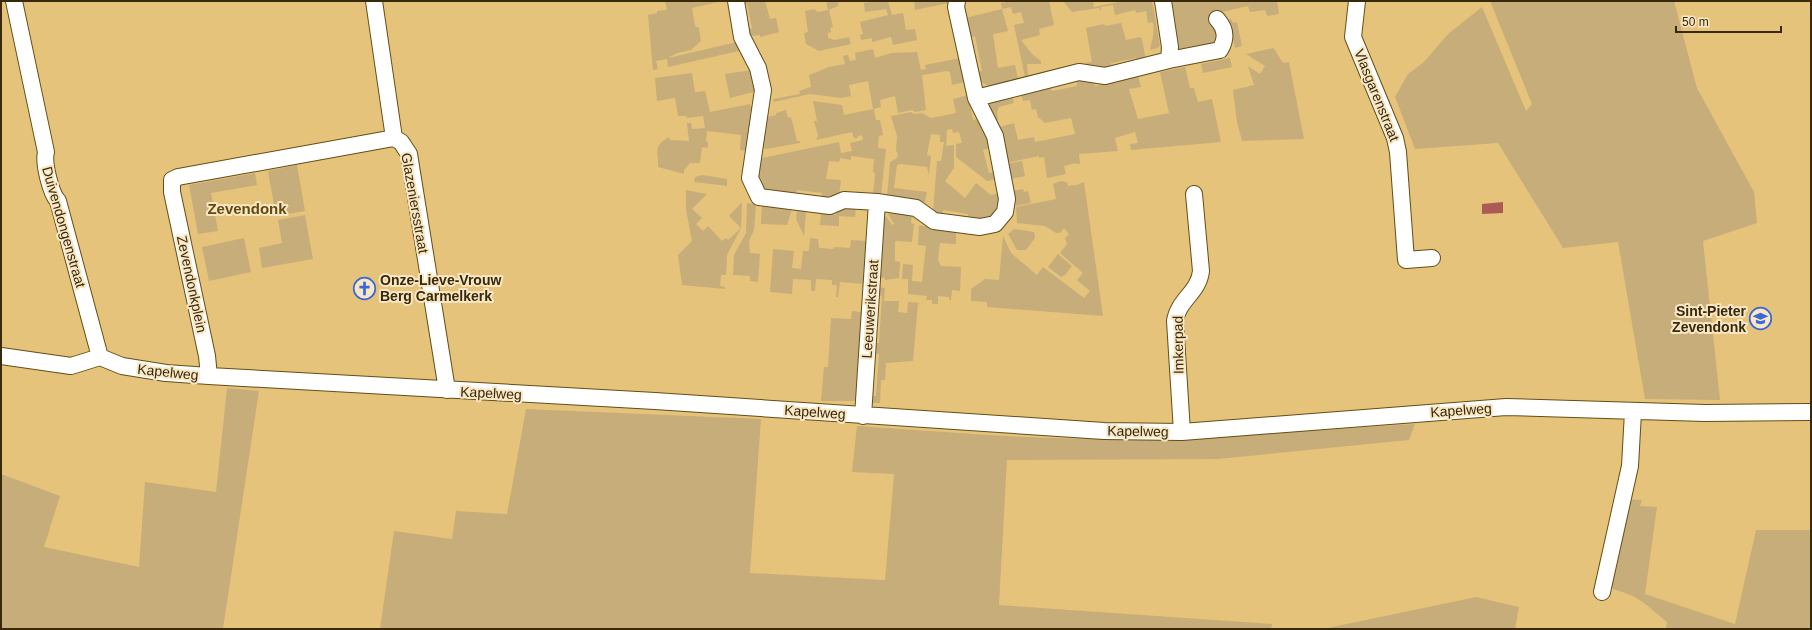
<svg xmlns="http://www.w3.org/2000/svg" width="1812" height="630" font-family="Arial,sans-serif">
	<rect width="100%" height="100%" fill="#e6c37b"/>
	<path fill="#c7ad7a" d="M665,1h57l-30,7 3,18 4,2 2,13 -10,9 -14,3 -9,5 69,-16 2,9 -71,16 -1,-8 -11,2 2,8 -5,1 -5,-55 9,-2v-2l10,-1z
		M742,1h23l5,18 6,-1 3,14 -19,5v-2l-10,1 -2,-6 4,-2 -5,-24 -5,1z
		M826,1h13l-1,5 -9,4 4,17 -3,1 1,4 -3,1v5l7,2 14,-3 2,7 -32,7 -13,-7 -2,-11 4,-1 -3,-21 9,-2 4,3 10,-2z
		M876,1h12l4,14 11,-2 3,17 9,-1 2,11 -24,5 -2,-8 -19,5v-4l-11,2 -1,-5 3,-1 -3,-12 28,-7 -2,-6 -21,3 -1,-9z
		M914,1h35v2l-34,7z
		M1012,1h37l5,24 -15,4 1,6 -19,5 11,14 9,7v3h-14l1,12 -3,1 -11,-52 10,-2 -3,-11 -8,2 -2,-7 -9,2 6,22 -15,3 5,34 17,-3 3,14 -9,1 1,4c-16,3 -27,6 -34,-12l6,-1 -7,-35 -6,2 -4,-20 37,-9 -1,-6z
		M1063,1h30l1,6 30,-6h28l8,44 -2,3 -8,2c2,-11 5,-17 3,-28l-5,1 -2,-12 -10,2 -1,-3 -20,5 -2,-10 -12,2v4l-2,-3 -27,4z
		M1180,1h97l2,13 -12,2 -2,-6 -15,2 -2,-6 -31,7 2,30 -40,7 -3,-4 -9,-42z
		M1490,1h184l23,87 57,104 3,31 -54,18 17,159 -75,-1 -27,-157 -55,6 -65,-105 -83,6 -20,-52 13,-23 16,-12 24,-28 34,-27 44,104 6,-7z
		M1231,19l2,4 4,-1 5,24 -7,2 -5,-22 -3,-5z
		M1121,23l5,17 14,-3 2,2 4,22 -8,2 -2,-5 -25,5 1,5 -26,2 -1,-7 7,-1 -6,-34 18,-4 1,2z
		M1273,48c5,4 5,10 11,15l5,-1 15,77 -62,2 -5,-19 -4,-32 21,-5 -6,-19 12,8 5,-8 -19,-12z
		M873,49l2,9 16,-5 26,-1 4,18 5,-1 -1,-4 35,-7 5,24 -13,3 -2,-13 -3,-1 -25,4 4,35 -11,2 -3,-2 -14,3 -3,-17 -15,4 1,7 -7,2 2,11h4l3,15 -4,1 -1,12 8,1 -5,47 -8,-1 2,-22 -2,-1 1,-13 -23,-3v4l-11,-2 -1,4 -10,-1 -3,18 15,1 -2,16 -17,4v-7l-25,-3 -1,6 -33,-6 -8,-15 4,-15 3,-2 77,-16 2,11 11,-2 -2,-8 13,-3 -1,-5 -4,1v2h-4l-2,-6 -36,8 2,-4 -4,-15h3l-4,-20 29,4 2,10 29,-6 -5,-28 -19,4 2,11 -10,2 -31,-4 -36,8 -1,-3 27,-5 -1,-3 12,-4 -2,-12 20,-8 16,-3 -2,-8 5,-1 2,6 6,-1 -1,-7z
		M1230,58l2,9 -29,6 -2,-9z
		M1185,67l5,21h4l4,14 14,-3 9,43 -90,8 -1,-6 8,-1 -3,-11 -20,6 3,13 -39,3 1,10h-4v-1l-12,3 2,8 -19,4 -3,-21 -5,1v-2l-32,7 -7,-36 14,-4 4,17 16,-3 1,5 40,-8 -4,-16 -26,5 -7,-6 -2,-8 -4,1 -2,-10 -7,1 -3,-9 30,-6 2,5 25,-5 -1,-6 18,1 1,5 43,-10 3,11 -12,2 9,30 31,-6 -9,-41z
		M752,70l5,21 -27,7 -5,-24z
		M692,73l3,19 10,-1 5,21 40,-8v2h2l-5,45 -7,-1 1,-15 -34,-4 -1,11h2v6l-6,-1 -2,16h-10l-6,7v4l-26,-7c1,-14 -6,-21 11,-30l1,3 19,1 -2,-18h4l1,6 13,-1 -2,-12 -16,2 -1,-2h-8l-3,-18 -18,3 -2,-23z
		M1012,94l2,9 -15,4 -2,5 1,8 -5,2 -5,-16 3,-5z
		M968,95l5,25 3,-1 11,15 3,14 -7,2 6,23 6,-1 2,7 -10,2 -31,-24v-13l6,-1 -3,-11 -6,1 -1,-4 -5,1 -1,16 8,-1v23l-9,13 20,17 11,-15 15,12 9,-2c-2,24 -10,27 -32,27v-6l-25,-4 -1,6 -9,-4 4,-51h4l3,-19h-4v-7l-9,-1 -4,21 4,1 -2,19 -2,-8 -27,-3 -3,1 -3,23 33,4 -2,10 -38,-5 3,-35 7,-4 1,-4 -2,-3 1,-15 -6,-20 20,-4 3,2 8,-1 9,5 25,-5 -3,-14z
		M786,110l2,8 3,-1 6,24h3v2l-34,6 -4,-1 5,-31 9,-2v-2z
		M1022,161l3,15 -14,3 -4,-15z
		M297,165l8,46 -29,5 -8,-45z
		M255,173l2,12 -46,8 7,38 -20,3 -9,-49z
		M703,175l24,4v7l-33,-4 1,-5z
		M1061,181l6,1 1,4 6,-1v1l10,-4 19,134 -116,-9v-5l-16,-1v-12l14,-10 14,1 4,-44 8,17 26,22 6,-8 41,31 6,-7 -13,-11 6,-7 -23,-20 7,-9 -2,-6 4,-4 -5,-6 -4,5h-4l-11,-7 -28,-3 -1,-16 40,-8 -3,-15z
		M1023,189l1,3 4,-1 3,12 -15,3 -3,-15z
		M686,190l21,4 -15,15 10,9 -6,6 7,7 5,-5 14,15 4,-3 2,2 13,-12 -12,-12 13,-14 -1,26 -14,27 -1,20h-5l-1,11 5,1v2l-43,-4 -4,-30 14,-14 -6,-31z
		M747,203l9,1 -2,26 -5,11 1,12 10,1 -2,28 -8,-1v-5l-17,-1 1,-20 12,-22z
		M762,205l30,4 -5,16 -26,-1z
		M856,206l-1,11 -16,-1v10l-19,-1 1,-12 15,2 2,-7z
		M797,210l9,1 -2,25 -8,-17z
		M893,212l19,2 -1,9 3,1 -2,18 -17,-1v20l5,1 -1,16 -14,2v-2h-7l6,-60 2,-2 6,9 2,-1 -6,-10z
		M305,215l8,44 -51,9 -3,-20 23,-5 -4,-23z
		M919,225l37,7v12l-16,-1 -2,17 3,6 20,1 -1,24 -8,-1 -1,10h-2v-3l-11,-1v8h-6v-4h-6l1,-4 -19,-2v-15h-6l1,-15 10,1 -1,16 10,1 4,-36 -8,-1z
		M1014,229l20,3 1,6 -9,12h-9l-9,-16z
		M244,238l7,34 -42,9 -7,-34z
		M810,238l8,1 1,9 15,1v-2l16,1 1,-8 16,1 -3,43 -24,-2 -2,15h-2l1,-12h-5v-5l-16,-1 -1,12h-4v-11l-18,-1 -1,15 -22,-2 3,-43 21,2 -2,17 9,1 2,-18h6z
		M1058,254l14,12 -7,9 -4,2 -13,-10z
		M877,287l8,1 -1,13h15l-1,11 9,1 1,-11 12,1 -2,1 -5,57 -27,2 -1,17h-4l-1,23h-8l-1,-7h5l3,-42h-6l1,-11h5l3,-47h-6z
		M852,311l10,1 -5,89h-36l3,-34h4l3,-49 20,1z
		M227,388l32,3 -36,238h-222v-155l59,22 -16,51 95,20 6,-85 71,10z
		M526,409l235,10 -11,154 135,7 9,-106 -42,-2 5,-46c81,5 163,13 244,13 105,2 210,-9 314,-15l-6,16 -191,19 -211,1 -8,145 273,19 -1,5h-891l14,-98 58,8 4,-28 51,3z
		M1626,499l16,1 -2,6 17,1 -12,87 90,30 21,-94h55v99h-145l1,-7c-22,-18 -26,-25 -54,-33l-2,-4z
		M1476,597l43,10 -4,22h-192z"/>
	<path fill="#ac5a56" d="M1503,202v11l-21,1v-10z"/>
	<g fill="none" stroke-linecap="round" stroke-linejoin="round">
		<defs>
			<path id="minor" d="M14,1l32,151c-3,11 5,42 12,49l42,156
				M374,1l20,137 7,4 8,12 38,236
				M736,1l6,36 16,31 5,22 -13,88 9,19 71,9 14,-6 33,2 39,6 18,13 46,6 15,-3 10,-12 2,-13 -12,-63 -19,-38 -20,-91 1,-6
				M1357,1l-4,36 42,101 3,14 8,108 26,-2
				M1169,60l51,-10c7,-12 6,-21 -3,-31
				M976,98l103,-26 26,4 64,-16 1,-13 -7,-46
				M1,356l70,10 29,-9 22,9 44,7 43,3 446,25 449,30 78,1 324,-25 199,6 106,-1
				M209,376l-2,-20 -35,-164v-12l6,-3 216,-39
				M863,416l14,-214
				M1182,432l-7,-111c3,-21 24,-29 26,-50l-7,-77
				M1602,592l28,-126 3,-54"/>
		</defs>
		<use href="#minor" stroke="#654d14" stroke-width="18"/>
		<use href="#minor" stroke="#fff" stroke-width="16"/>
	</g>
	<defs>
		<symbol id="church-ring" viewBox="-11 -11 22 22"><circle r="9.5" fill="#f8e6c4" stroke="#3968d8" stroke-width="1.5"/><path d="M-1.2-6h2.4v3.5h3.3v2.4h-3.3V6h-2.4V-.1h-3.3v-2.4h3.3Z" fill="#3968d8"/></symbol>
		<symbol id="school-ring" viewBox="-11 -11 22 22"><circle r="9.5" fill="#f8e6c4" stroke="#3968d8" stroke-width="1.5"/><path d="M0-5L7-2L0 1L-7-2ZM-4 1L0 2.5L4 1V4Q0 6-4 4Z" fill="#3968d8"/></symbol>
	</defs>
	<g fill-rule="evenodd">
		<use href="#church-ring" x="352" y="276" width="25" height="25"/>
		<use href="#school-ring" x="1748" y="306" width="25" height="25"/>
	</g>
	<g text-anchor="middle" stroke-width="4" stroke-linejoin="round" paint-order="stroke">
		<g font-size="14" fill="#37290a" stroke="#f8e6c4">
			<text transform="translate(1377 95) rotate(68)" y="5">Vlasgarenstraat</text>
			<text transform="translate(415 203) rotate(80)" y="5">Glazeniersstraat</text>
			<text transform="translate(64 227) rotate(74)" y="5">Duivendongenstraat</text>
			<text transform="translate(192 284) rotate(78)" y="5">Zevendonkplein</text>
			<text transform="translate(870 309) rotate(-86)" y="5">Leeuwerikstraat</text>
			<text transform="translate(1178 345) rotate(-91)" y="5">Imkerpad</text>
			<text transform="translate(168 372) rotate(6)" y="5">Kapelweg</text>
			<text transform="translate(491 393) rotate(3)" y="5">Kapelweg</text>
			<text transform="translate(1461 410) rotate(-4)" y="5">Kapelweg</text>
			<text transform="translate(815 412) rotate(4)" y="5">Kapelweg</text>
			<text transform="translate(1138 431) rotate(1)" y="5">Kapelweg</text>
		</g>
		<g font-size="14" font-weight="bold" fill="#37290a" stroke="#f8e6c4" text-anchor="start">
			<text x="380" y="285">Onze-Lieve-Vrouw<tspan x="380" dy="16">Berg Carmelkerk</tspan></text>
			<text x="1746" y="316" text-anchor="end">Sint-Pieter<tspan x="1746" dy="16">Zevendonk</tspan></text>
		</g>
		<g font-size="15" font-weight="bold" fill="#624a0f" stroke="#f8e6c4">
			<text x="247" y="214">Zevendonk</text>
		</g>
	</g>
	<rect width="1812" height="630" fill="none" stroke="#37290a" stroke-width="4"/>
	<path d="M1676 26v6h105v-6" fill="none" stroke="#37290a" stroke-width="2"/>
	<text x="1682" y="26" font-size="12" fill="#37290a" stroke="#f8e6c4" stroke-width="3" paint-order="stroke">50 m</text>
</svg>
